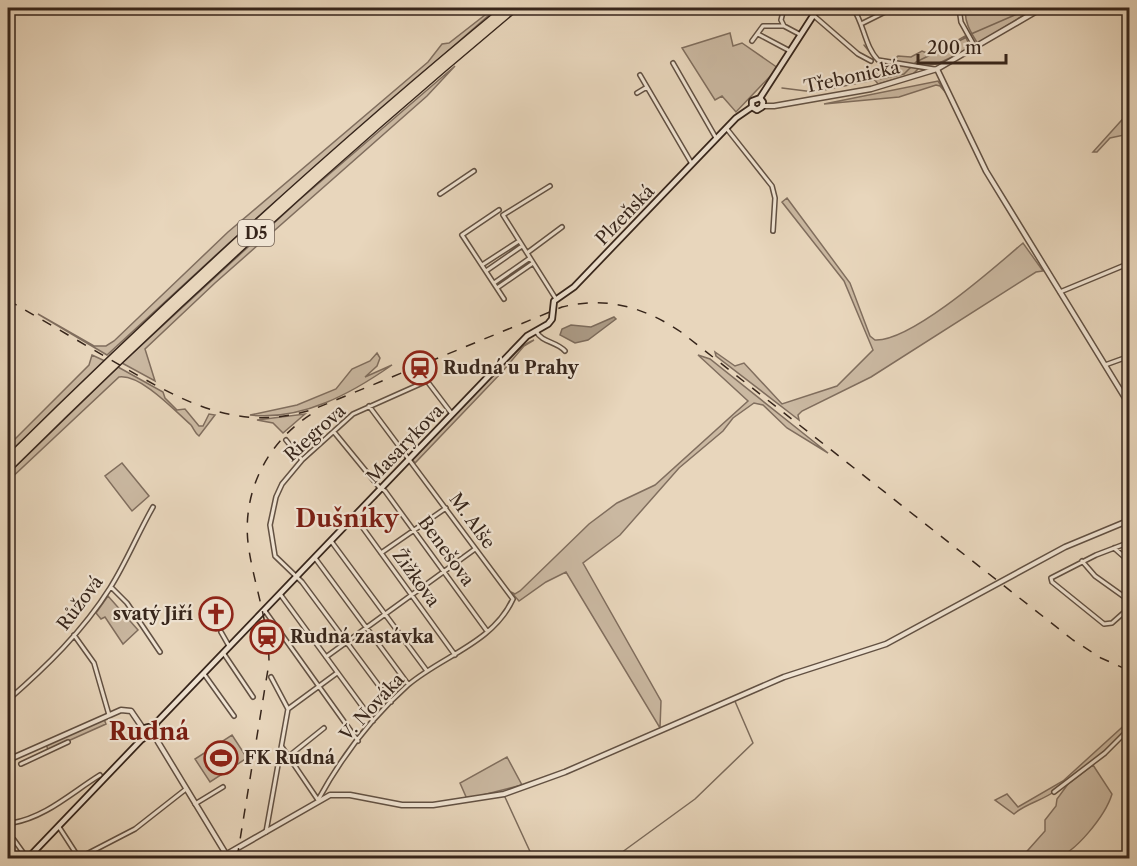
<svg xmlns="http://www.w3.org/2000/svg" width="1137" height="866" font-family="'Libre Caslon Text',serif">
	<rect width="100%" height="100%" fill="#e8d6bc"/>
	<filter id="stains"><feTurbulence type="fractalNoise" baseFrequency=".00333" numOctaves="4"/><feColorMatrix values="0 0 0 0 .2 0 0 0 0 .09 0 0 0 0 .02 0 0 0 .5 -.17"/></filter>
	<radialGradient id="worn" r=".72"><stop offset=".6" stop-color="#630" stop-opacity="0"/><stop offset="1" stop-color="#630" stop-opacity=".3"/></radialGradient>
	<path fill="#cab8a1" stroke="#806e5e" stroke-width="1.5" d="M494,8h3l-269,236 -121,111 -69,-41 56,32h12l8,-5 114,-109 200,-170 14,-18 7,-1z
		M966,8h69l-57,36c-7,-11 -15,-24 -12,-36z
		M730,33l3,13 9,-3 36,25 -42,44 -14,-16 -7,4 -33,-52z
		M965,36l4,8 -2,6 -30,14 -16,2 -8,8 -35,10 -4,-5 2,-9 12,-4 10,-10 13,1 11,-6 10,4z
		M455,66l-28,30 -212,187 -70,66 10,32 -33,-18 176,-162z
		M938,81l8,12 -6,-7 -4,-1 -37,12 -75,7z
		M1129,112v22l-19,4 -13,14h-4z
		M787,198l63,85 20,53 5,4c36,2 120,-73 148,-97l20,28 -7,1 -165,105 -69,34 -4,4 1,5 -83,-64 -1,-4 20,14 9,-3 38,41 55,-18 36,-36 -29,-69 -62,-79z
		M534,340l-10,6 -22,26 -87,91 -3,-4 78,-81c13,-9 25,-31 44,-38z
		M377,353l3,5 -3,8 -12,11 27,-12c-40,28 -90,56 -142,50l47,-10 39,-16 16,-20 18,-8z
		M92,355l13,6 -97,93v-8l81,-81z
		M698,355l12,4 118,94 -41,-25 -24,-23 -9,-2 -21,15 -10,13 -44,37 -59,67 -37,28 78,138 -1,27 -94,-156 -20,10 -27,19 -8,-9 4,2 5,-3 69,-67 28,-21 38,-18 93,-84z
		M118,367l45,25 2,6 12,12 8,-1 14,17h4l6,-12 6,1 -16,21c-4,-3 -5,-7 -8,-11 -16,-14 -50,-51 -72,-48l-111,104v-7z
		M305,414l-22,19 -10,-10 -16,-3z
		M122,463l27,33 -17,15 -27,-35z
		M108,596l30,34 -15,14 -18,-27 -4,2 -5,-6z
		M104,719l2,5 -58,26 -2,-6z
		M1129,721v5c-21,23 -48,47 -74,65 -13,10 -29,12 -41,23l-19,-14 12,-6 11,13 45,-26z
		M232,735l15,23 -37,24 -15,-23z
		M507,757l15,28 -55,14 -7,-16z
		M1093,765l19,29c-6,20 -37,61 -58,64 -10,2 -23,1 -33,0l24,-27v-11l11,-14 1,-7 11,-15z"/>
	<path fill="#ab9a85" stroke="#7c6b5b" stroke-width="1.5" d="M614,317l2,2 -28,21 -13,3 -15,-8 2,-6 9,-4 20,2z"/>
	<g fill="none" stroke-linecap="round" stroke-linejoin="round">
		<path stroke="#7c6b5b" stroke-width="1.5" d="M971,34l60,-26
			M864,45l14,18
			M782,88l32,4 90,-18 12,-12 51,-25
			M504,795l29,63
			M614,858l81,-59 58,-56 -19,-44"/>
		<defs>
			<path id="minor" d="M784,8l-3,12 3,6
				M853,8c11,16 12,39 25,52l56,9
				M959,8l2,14 14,25
				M813,15l45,39 13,7
				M863,23l30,-15
				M758,34l32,17
				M752,41l11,-15h21l15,8
				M673,63l43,75
				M640,75l52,89
				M637,93l10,-6
				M727,129l45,57 3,12 -2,33
				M550,186l-47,29 53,84
				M440,194l34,-23
				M499,210l-37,25 42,64
				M527,253l35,-26
				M482,265l37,-24
				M486,271l36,-25
				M494,283l36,-25
				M497,288l36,-25
				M1060,292l70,-29
				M536,331c6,12 20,10 29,20
				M1105,365l25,-9
				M334,432l45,55 6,4 102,140
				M286,440l16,20
				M355,517l100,138
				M331,541l96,130
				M1130,542l-34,13 -45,23 1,4 52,42 8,-1 18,-16
				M1114,548l16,14
				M381,553l65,-45
				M315,558l93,126
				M1082,561l13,15 35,25
				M111,587l16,16 33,49
				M280,594l93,127
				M265,611l93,130
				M221,632l8,14
				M74,635l20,28 15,52
				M224,654l29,43
				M1127,654l3,1
				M326,657l149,-108
				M204,674l30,42
				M271,677l17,32
				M8,700c38,-33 75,-69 102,-112 16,-25 28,-55 43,-81
				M391,702l-89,-120 -27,-26 -5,-31 6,-28 6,-13 20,-24 51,-46 74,-33 25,33
				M282,747l36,53c23,-42 54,-83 90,-115 34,-29 85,-42 105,-86l-144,-193
				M289,756l35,-28
				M21,764l47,-22
				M1054,792l51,-39 25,-25
				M195,804l28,-17
				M8,815l4,8v14l15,21
				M12,823c34,-6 59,-30 88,-48
				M59,827l20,31
				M266,832l22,-123 49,-36
				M79,858l56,-29 51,-40"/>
			<path id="tertiary" d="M937,69l49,102 144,235
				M763,106h11l97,-17 66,-20 105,-61
				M152,732l74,122
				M8,760l113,-50 10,1 13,19
				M220,858l110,-63h20l52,10h31l71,-11 61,-22 219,-95 102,-33 179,-97 65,-27"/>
			<path id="secondary" d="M752,107v-6l8,-3 58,-90
				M148,735l-4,-3 1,-4 4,-1 3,3
				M28,858l113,-118 10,-7 6,-11 325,-339 45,-47 21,-12 4,-5 2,-18 20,-14 162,-169 16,-11 5,3 5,-3 1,-5 -3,-4"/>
			<path id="motorway" d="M8,460c159,-157 325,-310 498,-452
				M8,468c162,-160 331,-314 506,-460"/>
		</defs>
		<use href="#minor" stroke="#625143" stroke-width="6"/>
		<use href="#tertiary" stroke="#625143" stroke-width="7"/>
		<use href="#secondary" stroke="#36251b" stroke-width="8"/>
		<use href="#motorway" stroke="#36251b" stroke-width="10"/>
		<use href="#minor" stroke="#f0e4d3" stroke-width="3"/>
		<use href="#tertiary" stroke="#f0e4d3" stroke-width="4"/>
		<use href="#secondary" stroke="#f0e4d3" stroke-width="4.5"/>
		<use href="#motorway" stroke="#e8d6bc" stroke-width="7"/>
		<path stroke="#36251b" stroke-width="1.5" stroke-dasharray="10 10" stroke-linecap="butt" d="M8,300c34,20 69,40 103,60 66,38 125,75 203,49l248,-102c44,-11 82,0 119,25l392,308 28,18 29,13
			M237,858l32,-195c0,-39 -14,-75 -20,-113 -9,-55 17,-108 64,-137"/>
	</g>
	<defs>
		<symbol id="station-ring" viewBox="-11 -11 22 22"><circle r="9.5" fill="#f0e4d3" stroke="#8f2418" stroke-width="1.5"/><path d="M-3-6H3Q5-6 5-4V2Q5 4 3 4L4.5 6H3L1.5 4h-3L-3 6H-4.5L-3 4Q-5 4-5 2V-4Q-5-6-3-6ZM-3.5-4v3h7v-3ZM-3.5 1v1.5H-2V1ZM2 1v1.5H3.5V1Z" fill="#8f2418"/></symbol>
		<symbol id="church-ring" viewBox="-11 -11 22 22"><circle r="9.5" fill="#f0e4d3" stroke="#8f2418" stroke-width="1.5"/><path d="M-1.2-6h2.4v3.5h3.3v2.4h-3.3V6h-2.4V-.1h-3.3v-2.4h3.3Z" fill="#8f2418"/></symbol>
		<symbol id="stadium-ring" viewBox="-11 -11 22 22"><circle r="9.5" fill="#f0e4d3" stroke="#8f2418" stroke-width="1.5"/><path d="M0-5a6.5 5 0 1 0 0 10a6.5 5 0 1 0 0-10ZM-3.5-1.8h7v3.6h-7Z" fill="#8f2418"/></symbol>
	</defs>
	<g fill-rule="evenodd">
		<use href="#station-ring" x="401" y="349" width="38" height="38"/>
		<use href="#church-ring" x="197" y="595" width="38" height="38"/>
		<use href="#station-ring" x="248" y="618" width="38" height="38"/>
		<use href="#stadium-ring" x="202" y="739" width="38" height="38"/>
	</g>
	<g text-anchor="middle" stroke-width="4.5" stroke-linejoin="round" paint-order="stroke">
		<rect fill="#f0e4d3" stroke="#6e5e52" stroke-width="1.5" x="238" y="220" width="36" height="26" rx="4.5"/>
		<g font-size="16" font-weight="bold" fill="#36251b">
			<text x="256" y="239">D5</text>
		</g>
		<g font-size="18" fill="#36251b" stroke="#f0e4d3">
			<text transform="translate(852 77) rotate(-12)" y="6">Třebonická</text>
			<text transform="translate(625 215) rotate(-46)" y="6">Plzeňská</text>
			<text transform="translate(315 433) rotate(-42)" y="6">Riegrova</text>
			<text transform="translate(405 444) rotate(-46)" y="6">Masarykova</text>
			<text transform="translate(472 521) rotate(54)" y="6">M. Alše</text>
			<text transform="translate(446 551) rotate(54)" y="6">Benešova</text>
			<text transform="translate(416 578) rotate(54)" y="6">Žižkova</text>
			<text transform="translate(80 603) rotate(-53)" y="6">Růžová</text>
			<text transform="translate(372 707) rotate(-47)" y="6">V. Nováka</text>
		</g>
		<g font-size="18" font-weight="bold" fill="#36251b" stroke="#f0e4d3" text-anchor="start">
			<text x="443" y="374">Rudná u Prahy</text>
			<text x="193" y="620" text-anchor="end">svatý Jiří</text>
			<text x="290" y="643">Rudná zastávka</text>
			<text x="244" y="764">FK Rudná</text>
		</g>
		<g font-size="24" font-weight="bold" fill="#7a1f14" stroke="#f0e4d3">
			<text x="347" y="527">Dušníky</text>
			<text x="149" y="740">Rudná</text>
		</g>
	</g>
	<rect width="1137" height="866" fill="none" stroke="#e8d6bc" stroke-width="30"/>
	<rect x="9" y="9" width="1119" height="848" fill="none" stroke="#36251b" stroke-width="3"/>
	<rect x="15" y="15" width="1107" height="836" fill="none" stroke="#36251b" stroke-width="1.5"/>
	<path d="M918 54v9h88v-9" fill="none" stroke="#36251b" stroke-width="3"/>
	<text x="927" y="54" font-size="18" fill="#36251b" stroke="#f0e4d3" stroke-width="4.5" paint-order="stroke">200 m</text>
	<rect width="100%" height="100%" filter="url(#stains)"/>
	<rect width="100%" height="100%" fill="url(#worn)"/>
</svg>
